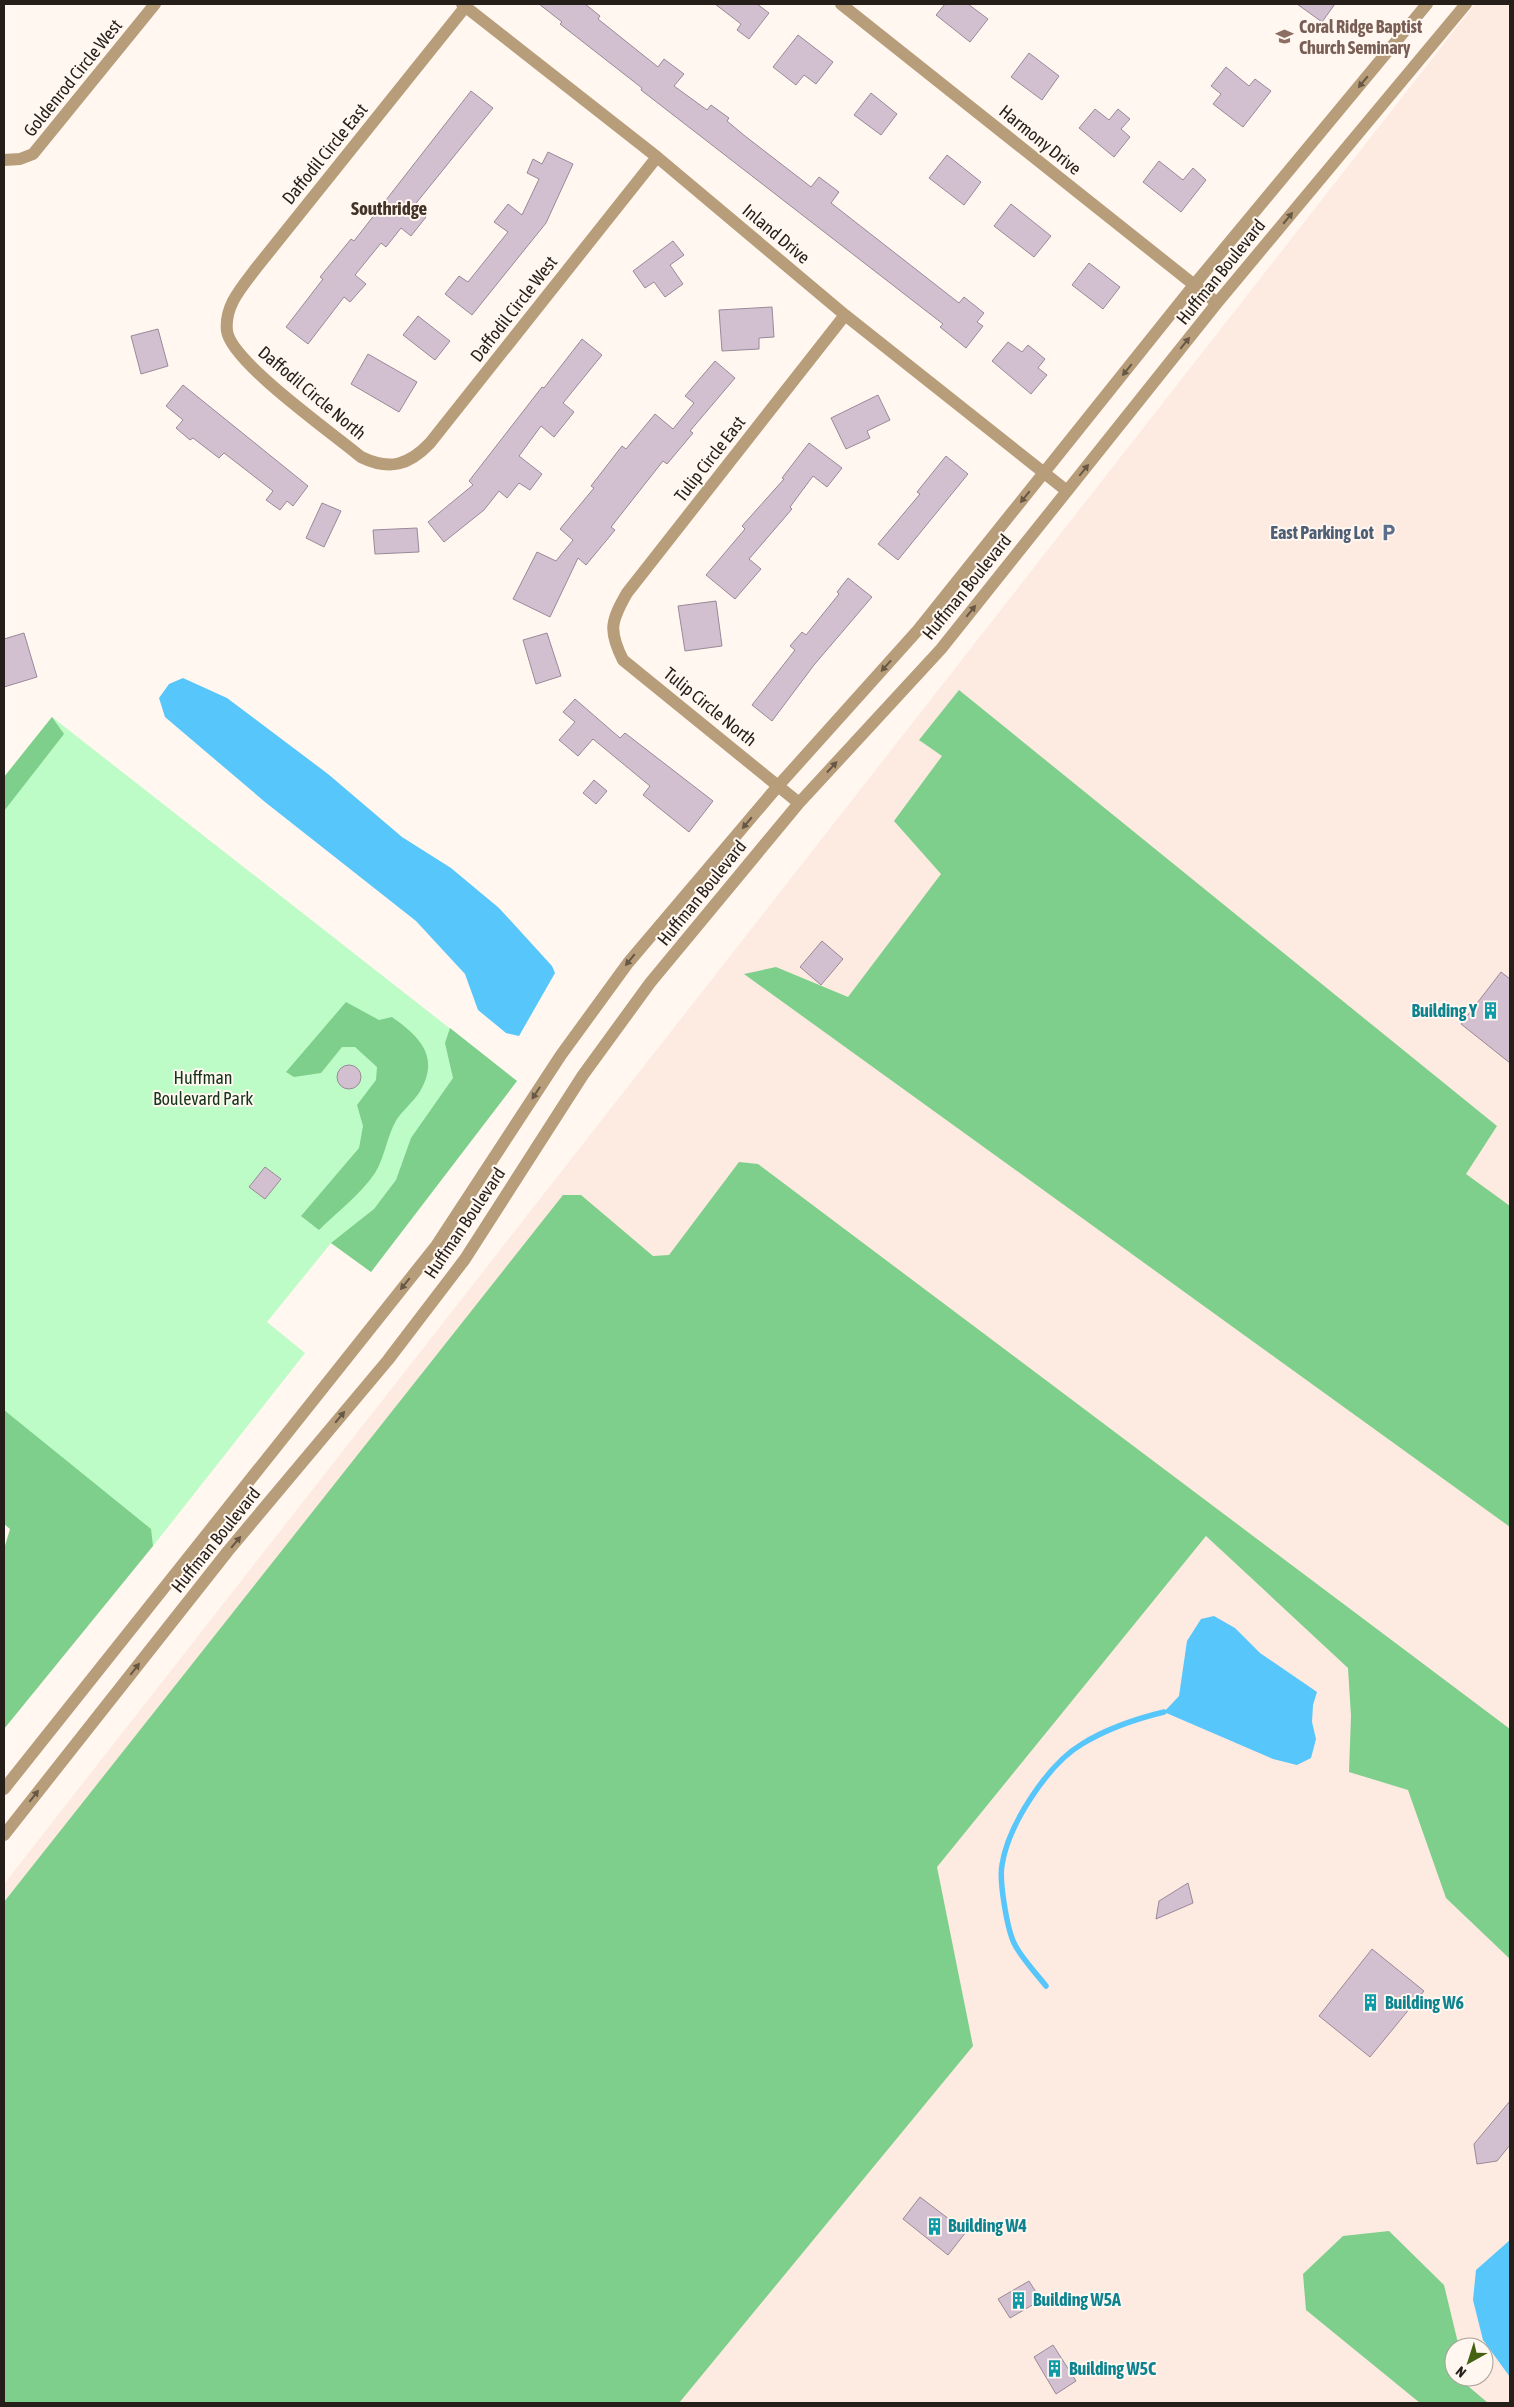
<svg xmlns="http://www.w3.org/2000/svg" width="1514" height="2407" font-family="'Asap Condensed',sans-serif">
	<rect width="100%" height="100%" fill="#fff7f0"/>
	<path fill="#fdeae1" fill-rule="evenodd" d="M1475,4h35v2399h-1506v-519zM1454,2347h30v30h-30z"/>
	<path fill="#bdfcc6" d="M52,717l465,364 -146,191 -40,-29 -64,79 38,31 -152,193 -149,-123v-646z"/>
	<path fill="#7dcf8b" d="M959,690l538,436 -31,48 44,32v321l-766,-553 32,-7 72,30 93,-123 -47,-53 48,-65 -23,-16z
		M52,717l12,17 -60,77v-34z
		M346,1002l33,18 13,-3c28,20 49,40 27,76 -6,9 -16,17 -22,26 -10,16 -12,38 -22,54 -15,22 -37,38 -56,57l-18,-14 58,-68 4,-22 -6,-21 19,-25 1,-13 -22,-20h-13l-21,26 -27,4 -8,-5z
		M450,1028l67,53 -146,191 -40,-29 43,-34 22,-29 15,-42 42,-60 -8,-35z
		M739,1162l19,2 752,565v230l-64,-61 -38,-108 -59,-18 2,-56 -3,-48 -142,-132 -269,331 36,179 -294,357h-675v-501l559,-707h18l72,61 16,-1z
		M4,1410l147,119 2,17 -149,183v-180l6,-20 -6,-5z
		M1389,2231l55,54 15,62h-5v30h12l2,9 20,17h-68l-114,-93 -3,-36 40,-38z"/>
	<path fill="#56c6fb" d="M183,678l44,20 101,76 74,63 49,31 48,40 53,58 3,7 -36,63 -13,-3 -28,-23 -13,-36 -49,-53 -151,-119 -100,-85 -6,-19 10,-14z
		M1214,1616l21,12 25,25 57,39 -4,13 -1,17 4,17 -5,19 -14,7 -24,-6 -109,-47 15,-16 8,-55 14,-22z
		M1510,2240v137l-27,-37 -10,-40 3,-30z"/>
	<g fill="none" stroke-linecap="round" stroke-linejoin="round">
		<path stroke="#56c6fb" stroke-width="5.5" d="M1046,1986c-10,-13 -25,-28 -32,-43 -7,-15 -15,-62 -12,-78 6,-40 46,-101 80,-121 26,-16 53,-25 82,-32"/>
	</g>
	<path fill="#d2c0d1" stroke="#9a8998" d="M539,4h46l15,12 -2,3 60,48 6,-8 20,15 -10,12 33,24 4,-5 18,13 -2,3 18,15 66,51 8,-10 20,15 -8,11 128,100 5,-6 20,16 -7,9 6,4 -17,22 -26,-21 3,-3 -302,-234 1,-2 -82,-64 2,-2z
		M715,4h42l12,9 -20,26 -12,-9 4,-6z
		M945,4h23l20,15 -18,23 -34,-27z
		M1297,4h38l-13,18z
		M798,35l35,27 -17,22 -12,-9 -8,10 -23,-18z
		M1029,53l30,23 -17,24 -31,-23z
		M1226,67l23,19 6,-7 16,12 -28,36 -30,-23 8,-10 -10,-8z
		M471,91l22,17 -80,99 13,10 -15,19 -10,-8 -15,19 -5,-4 -26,32 11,9 -16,18 -6,-5 -36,47 -22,-17 37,-48 -3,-2 31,-38 3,2z
		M871,93l26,21 -16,21 -27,-20z
		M1095,109l14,11 9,-11 12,10 -9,10 9,8 -16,20 -35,-29z
		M548,152l25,12 -27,59 -74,92 -27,-21 14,-18 9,6 40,-50 -14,-10 14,-18 14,11 17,-36 -12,-6 6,-14 9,5z
		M947,155l34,27 -17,23 -35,-27z
		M1159,161l24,19 10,-12 13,12 -25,32 -38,-30z
		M1011,204l40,32 -17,21 -40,-31z
		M673,241l11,14 -14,10 13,19 -18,13 -11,-15 -9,6 -12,-17z
		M1089,263l31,24 -17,22 -31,-24z
		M772,307l2,30 -15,1v11l-37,2 -3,-41z
		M418,316l32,25 -15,19 -32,-25z
		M158,329l10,37 -27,8 -10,-38z
		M582,339l20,16 -39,48 11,9 -20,25 -13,-11 -22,30 23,18 -12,16 -11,-7 -12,15 -8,-7 -15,19 -40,32 -16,-20 45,-37 -4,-4 73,-94 2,1z
		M1008,342l14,10 6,-7 17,14 -7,9 9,7 -16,19 -39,-33z
		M368,354l49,28 -18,30 -48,-28z
		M715,361l20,17 -45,53 3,2 -26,31 -4,-3 -52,66 4,3 -29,35 -8,-7 -28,59 -37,-18 24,-47 19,9 17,-21 -13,-11 34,-41 -3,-2 31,-40 4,3 29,-35 18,15 21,-26 -9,-7z
		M183,385l125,101 -15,20 -6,-5 -7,9 -14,-10 7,-9 -49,-38 -5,5 -26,-20 -3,2 -14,-12 7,-8 -17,-14z
		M878,395l12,25 -23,11 3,7 -24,11 -15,-31z
		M809,443l33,25 -15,19 -14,-11 -23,31 2,2 -43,50 12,10 -26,30 -29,-24 39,-46 -3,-3 42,-47 -2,-1z
		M946,456l22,18 -70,86 -20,-16 42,-50 -3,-2z
		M322,503l19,8 -17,36 -18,-9z
		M417,528l2,24 -44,2 -2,-24z
		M848,578l24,19 -58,68 -42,56 -20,-16 43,-55 -5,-4 12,-14 4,3 33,-41 -2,-2z
		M716,601l6,45 -37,5 -7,-45z
		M24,633l13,44 -33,10v-48z
		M547,633l14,43 -25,8 -13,-44z
		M575,699l45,39 5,-5 88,68 -24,31 -46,-37 7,-9 -57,-47 -15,17 -19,-16 16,-18 -12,-10z
		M594,780l13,11 -11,13 -13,-11z
		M822,941l21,18 -22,26 -21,-18z
		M1501,972l9,7v84l-49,-39z
		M337 1077a12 12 0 1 1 24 0a12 12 0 1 1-24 0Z
		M265,1167l16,12 -16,20 -16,-12z
		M1188,1883l5,20 -37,16 3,-18z
		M1372,1949l52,42 -54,66 -51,-41z
		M1510,2101v44l-13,16 -20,3 -3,-20z
		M920,2197l46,35 -18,23 -45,-36z
		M1029,2281l12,19 -31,18 -12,-19z
		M1053,2345l23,36 -20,13 -22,-37z"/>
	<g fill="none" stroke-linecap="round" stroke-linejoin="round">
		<path stroke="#b79d7a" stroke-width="12" d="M462,4l195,153 188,158 222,176
			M841,4l376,299
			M466,6l-209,261c-14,19 -33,38 -30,64 4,31 107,103 134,126 29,14 48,8 69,-14l227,-286
			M4,160l16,-1 13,-5 122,-150
			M799,803l-176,-143c-15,-30 -12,-39 4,-67l218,-278
			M4,1789l432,-543 125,-191 67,-92 150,-177 140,-156 276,-345 233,-281
			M4,1835l224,-284 160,-191 77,-101 118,-184 67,-92 149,-180 142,-154 276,-346 249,-299"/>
	</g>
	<defs><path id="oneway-solid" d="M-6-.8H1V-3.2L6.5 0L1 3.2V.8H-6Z" transform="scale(1.25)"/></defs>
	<g fill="#675745">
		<use href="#oneway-solid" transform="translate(1363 82) rotate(130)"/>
		<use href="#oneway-solid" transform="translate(1288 218) rotate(-50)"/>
		<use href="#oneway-solid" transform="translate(1185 343) rotate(-51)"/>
		<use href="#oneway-solid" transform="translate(1127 370) rotate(129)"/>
		<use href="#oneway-solid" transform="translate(1084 470) rotate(-51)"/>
		<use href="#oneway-solid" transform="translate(1025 497) rotate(129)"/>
		<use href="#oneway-solid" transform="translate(971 611) rotate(-51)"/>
		<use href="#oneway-solid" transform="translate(886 666) rotate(132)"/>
		<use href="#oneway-solid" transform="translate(832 767) rotate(-47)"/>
		<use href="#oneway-solid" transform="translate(747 823) rotate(130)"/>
		<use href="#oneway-solid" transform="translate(630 960) rotate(129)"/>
		<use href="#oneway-solid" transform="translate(536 1093) rotate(123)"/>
		<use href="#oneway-solid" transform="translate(405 1284) rotate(129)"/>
		<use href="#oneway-solid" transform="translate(340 1417) rotate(-50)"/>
		<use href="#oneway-solid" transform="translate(236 1542) rotate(-50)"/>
		<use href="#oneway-solid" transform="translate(135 1669) rotate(-52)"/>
		<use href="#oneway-solid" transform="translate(34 1796) rotate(-52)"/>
	</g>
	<defs>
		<symbol id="school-bare" viewBox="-9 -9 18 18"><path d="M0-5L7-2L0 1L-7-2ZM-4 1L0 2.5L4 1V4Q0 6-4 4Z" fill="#8d6e63" stroke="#fff7f0" stroke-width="2.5" paint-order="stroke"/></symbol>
		<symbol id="parking-bare" viewBox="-9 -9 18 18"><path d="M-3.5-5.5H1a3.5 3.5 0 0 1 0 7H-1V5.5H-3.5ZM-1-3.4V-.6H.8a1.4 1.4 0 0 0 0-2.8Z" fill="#5c6f8a" stroke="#fff7f0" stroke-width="2.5" paint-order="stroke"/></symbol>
		<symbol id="building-bare" viewBox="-9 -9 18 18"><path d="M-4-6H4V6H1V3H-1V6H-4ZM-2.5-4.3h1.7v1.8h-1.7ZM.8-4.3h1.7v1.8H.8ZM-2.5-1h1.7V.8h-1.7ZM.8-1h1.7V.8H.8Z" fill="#0f9aa8" stroke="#fff7f0" stroke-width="2.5" paint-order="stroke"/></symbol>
	</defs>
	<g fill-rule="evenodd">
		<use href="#school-bare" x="1272" y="24" width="25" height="25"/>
		<use href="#parking-bare" x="1376" y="520" width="25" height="25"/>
		<use href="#building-bare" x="1478" y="998" width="25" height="25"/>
		<use href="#building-bare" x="1358" y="1990" width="25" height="25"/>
		<use href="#building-bare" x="922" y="2214" width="25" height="25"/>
		<use href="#building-bare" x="1006" y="2288" width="25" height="25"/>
		<use href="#building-bare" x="1042" y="2356" width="25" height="25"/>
	</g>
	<g text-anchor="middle" stroke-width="4" stroke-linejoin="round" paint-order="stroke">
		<g font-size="18" font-weight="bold" fill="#785e54" stroke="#fff7f0" text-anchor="start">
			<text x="1299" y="33">Coral Ridge Baptist<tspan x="1299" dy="21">Church Seminary</tspan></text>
		</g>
		<g font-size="18" fill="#261e19" stroke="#fff7f0">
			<text transform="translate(73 78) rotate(-51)" y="6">Goldenrod Circle West</text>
			<text transform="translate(1040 140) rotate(39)" y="6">Harmony Drive</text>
			<text transform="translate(325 154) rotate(-51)" y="6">Daffodil Circle East</text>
			<text transform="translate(776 234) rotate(40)" y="6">Inland Drive</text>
			<text transform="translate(1221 272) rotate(-51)" y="6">Huffman Boulevard</text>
			<text transform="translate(514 309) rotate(-52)" y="6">Daffodil Circle West</text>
			<text transform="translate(312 393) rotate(40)" y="6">Daffodil Circle North</text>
			<text transform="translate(710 459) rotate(-52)" y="6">Tulip Circle East</text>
			<text transform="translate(967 587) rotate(-51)" y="6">Huffman Boulevard</text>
			<text transform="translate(710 707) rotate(39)" y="6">Tulip Circle North</text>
			<text transform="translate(702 893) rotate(-51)" y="6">Huffman Boulevard</text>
			<text transform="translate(465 1223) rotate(-56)" y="6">Huffman Boulevard</text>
			<text transform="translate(216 1540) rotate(-51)" y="6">Huffman Boulevard</text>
		</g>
		<g font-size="18" font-weight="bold" fill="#4e5e75" stroke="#fff7f0" text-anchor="end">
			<text x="1374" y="539">East Parking Lot</text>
		</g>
		<g font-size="18" font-weight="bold" fill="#0d838f" stroke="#fff7f0" text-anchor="start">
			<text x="1477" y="1017" text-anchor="end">Building Y</text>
			<text x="1385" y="2009">Building W6</text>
			<text x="948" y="2232">Building W4</text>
			<text x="1033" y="2306">Building W5A</text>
			<text x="1069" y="2375">Building W5C</text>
		</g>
		<g font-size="18" fill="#13351a" stroke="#fff7f0">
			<text x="203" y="1084">Huffman<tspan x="203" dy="21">Boulevard Park</tspan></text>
		</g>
		<g font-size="19" font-weight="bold" fill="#443428" stroke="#fff7f0">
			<text x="389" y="215">Southridge</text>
		</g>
	</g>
	<rect width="1514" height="2407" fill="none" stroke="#261e19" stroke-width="10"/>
	<g transform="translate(1469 2362) rotate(219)"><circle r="24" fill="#fff7f0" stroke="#a8a09a"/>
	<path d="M0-4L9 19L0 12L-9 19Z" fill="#446114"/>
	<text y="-8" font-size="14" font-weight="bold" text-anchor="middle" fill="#261e19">N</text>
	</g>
</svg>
